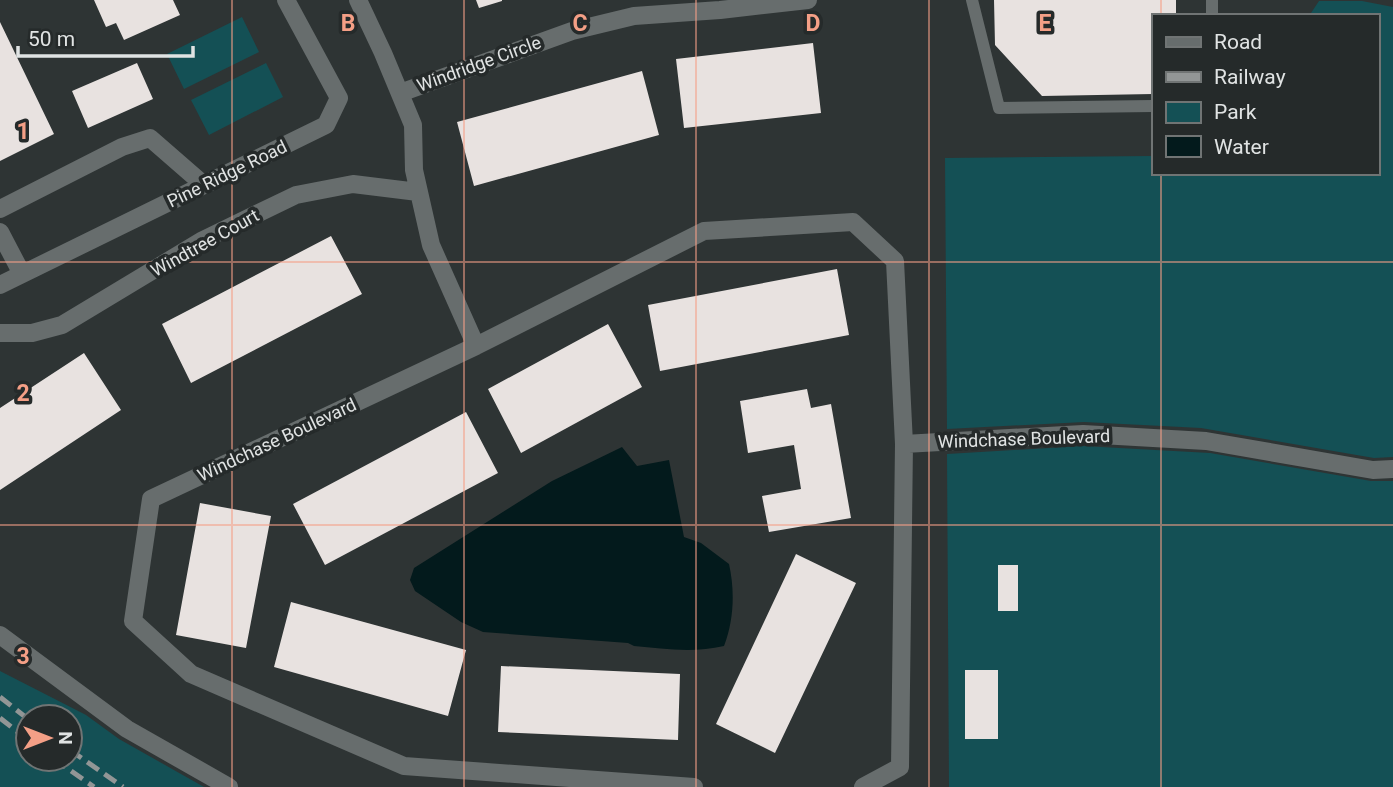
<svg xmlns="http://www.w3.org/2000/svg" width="1393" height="787" font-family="Roboto,sans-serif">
	<rect width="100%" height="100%" fill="#2e3434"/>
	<path fill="#145055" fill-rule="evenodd" d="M1319,1h43l31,6v450l-19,1 -173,-30 -117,-6 -137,7 -2,-271 208,-2v17h224v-157h-68z
		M242,17l17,35 -75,37 -17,-35z
		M266,63l17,34 -74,38 -18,-35z
		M1083,446l127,7 161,28h22v306h-444l-2,-333z
		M0,671l86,44 33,24 85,48h-204zM28,717h42v42h-42z"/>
	<path fill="#031a1c" d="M622,447l15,19 32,-6 15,77 17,6 28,21c6,27 5,56 -5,82 -30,7 -60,3 -90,0l-6,-3 -145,-11 -22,-10 -46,-31 -5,-11 4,-12 138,-87z"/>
	<path fill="#e8e2e0" d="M94,0h79l7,15 -56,25 -8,-17 -10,4z
		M476,0h26v1l-23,7z
		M994,0h182v16h-23v78l-111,2 -47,-51z
		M0,22l54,112 -54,27z
		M813,43l8,70 -137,15 -8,-69z
		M137,63l16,36 -65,29 -16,-37z
		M642,71l17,64 -185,51 -17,-64z
		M331,236l31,58 -171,89 -29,-59z
		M837,269l12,66 -189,36 -12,-66z
		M608,324l34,63 -121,66 -33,-64z
		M84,353l37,57 -121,80v-82z
		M807,389l4,19 20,-4 20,114 -82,14 -7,-36 39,-7 -7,-44 -46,8 -8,-52z
		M466,412l32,61 -173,92 -32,-61z
		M200,503l71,13 -25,132 -70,-13z
		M796,554l60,29 -81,170 -59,-29z
		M998,565h20v46h-20z
		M291,602l175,48 -18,66 -174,-49z
		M501,666l179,8 -2,66 -180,-8z
		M965,670h33v69h-33z"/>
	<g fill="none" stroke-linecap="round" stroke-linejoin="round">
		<path stroke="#676d6d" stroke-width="12" d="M972,0l27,108 154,-2
			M1212,16v-16"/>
		<path stroke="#676d6d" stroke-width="18" d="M358,0l25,53 30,72 1,45 17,75 45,101
			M400,93l172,-62 62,-15 86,-6 88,-10
			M0,209l122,-62 28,-9 54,47
			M0,232l22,42
			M0,285l326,-160 13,-27 -53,-98
			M0,333h32l30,-8 141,-85 93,-45 57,-11 65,8
			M904,444l179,-10 123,7 167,29 20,-1
			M694,787l-290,-21 -213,-92 -58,-53 18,-122 325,-153 228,-115 149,-9 42,39 9,183 -4,323 -37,20"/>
		<path stroke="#676d6d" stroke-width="18" d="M0,635l127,94 102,58"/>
		<path stroke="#929696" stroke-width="5" stroke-dasharray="14 7" stroke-linecap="butt" d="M0,697l28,22
			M0,718l28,22
			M70,750l53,37
			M54,759l40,28"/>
	</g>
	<path fill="none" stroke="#f49f86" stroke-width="2" stroke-opacity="0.55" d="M232,0v787M464,0v787M696,0v787M929,0v787M1161,0v16M1161,173v614M0,262h1393M0,525h1393"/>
	<g text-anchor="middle" stroke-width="7" stroke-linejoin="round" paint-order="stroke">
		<g font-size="18" fill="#e0e3e3" stroke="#252a2a">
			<text transform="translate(479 64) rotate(-20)" y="6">Windridge Circle</text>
			<text transform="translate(227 174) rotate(-26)" y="6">Pine Ridge Road</text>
			<text transform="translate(205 243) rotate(-29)" y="6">Windtree Court</text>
			<text transform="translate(1024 439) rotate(-2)" y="6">Windchase Boulevard</text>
			<text transform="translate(277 440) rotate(-25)" y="6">Windchase Boulevard</text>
		</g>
	</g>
	<g font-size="23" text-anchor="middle" font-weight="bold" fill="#f49f86" stroke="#252a2a" stroke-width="7" stroke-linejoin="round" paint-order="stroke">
		<text x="348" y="31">B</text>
		<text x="580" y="31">C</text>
		<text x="813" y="31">D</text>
		<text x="1045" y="31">E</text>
		<text x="23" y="139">1</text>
		<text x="23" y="401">2</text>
		<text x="23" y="664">3</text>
	</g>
	<rect x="1152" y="14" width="228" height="161" fill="#252a2a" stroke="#707474" stroke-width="2"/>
	<rect x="1166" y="37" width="35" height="10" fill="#676d6d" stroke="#707474" stroke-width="2"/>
	<text x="1214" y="49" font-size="21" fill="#e0e3e3">Road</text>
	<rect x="1166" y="72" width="35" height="10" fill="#929696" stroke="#707474" stroke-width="2"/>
	<text x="1214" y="84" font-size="21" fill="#e0e3e3">Railway</text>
	<rect x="1166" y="102" width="35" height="21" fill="#145055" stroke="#707474" stroke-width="2"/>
	<text x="1214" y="119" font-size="21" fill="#e0e3e3">Park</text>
	<rect x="1166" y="136" width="35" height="21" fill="#031a1c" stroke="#707474" stroke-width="2"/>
	<text x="1214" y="154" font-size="21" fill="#e0e3e3">Water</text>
	<g transform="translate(49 738) rotate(90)"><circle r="33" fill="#252a2a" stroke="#707474" stroke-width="2"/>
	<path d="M0-5L12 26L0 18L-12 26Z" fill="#f49f86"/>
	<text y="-10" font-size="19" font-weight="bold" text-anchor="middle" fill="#e0e3e3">N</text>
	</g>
	<path d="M18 46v10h175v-10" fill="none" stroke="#e0e3e3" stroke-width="3.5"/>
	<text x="28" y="46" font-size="21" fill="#e0e3e3" stroke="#252a2a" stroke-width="5" paint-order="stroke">50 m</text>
</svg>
